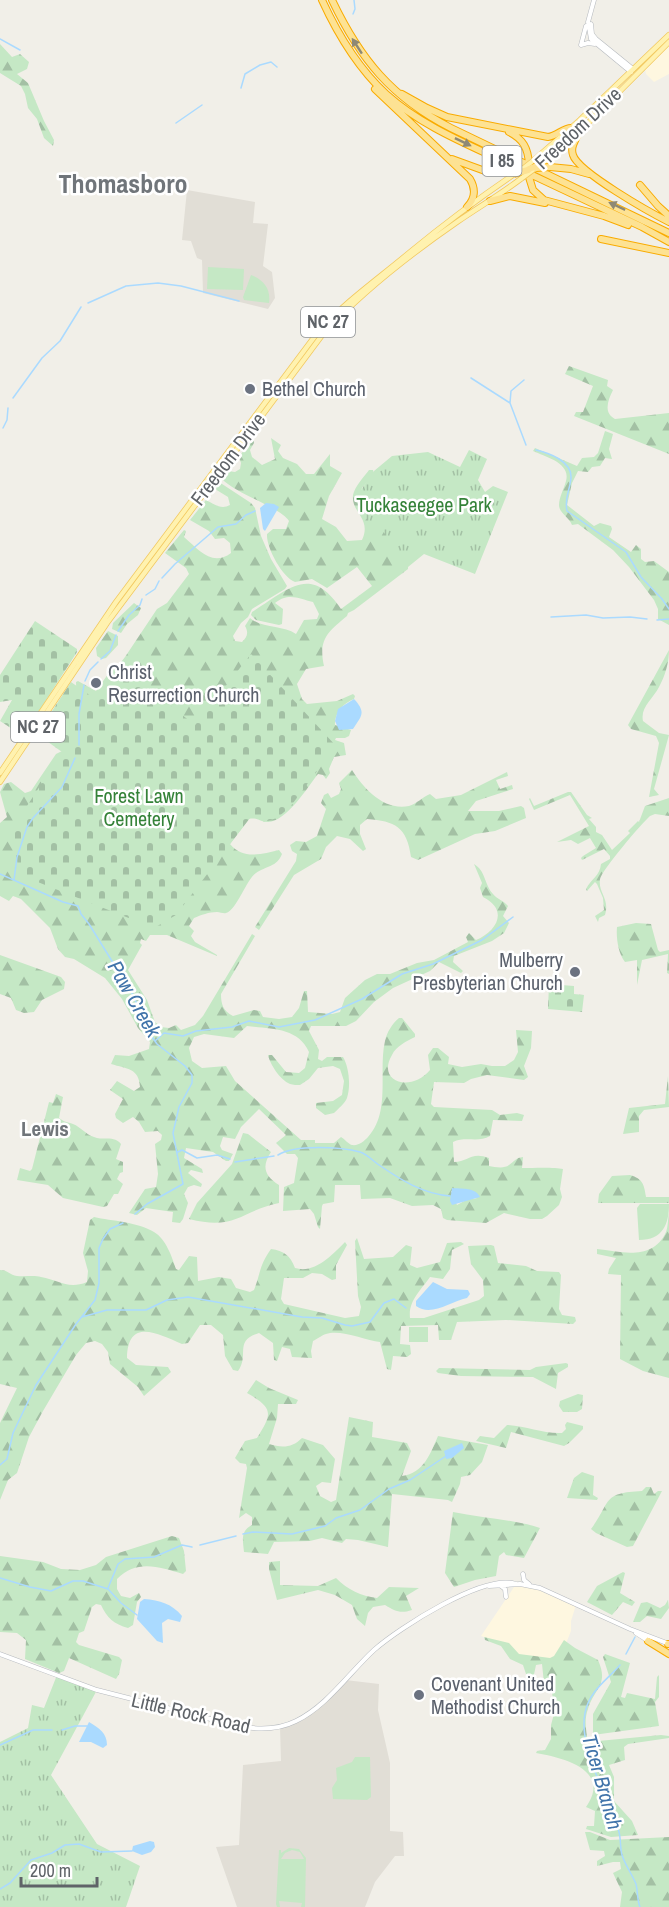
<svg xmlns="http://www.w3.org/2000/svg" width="669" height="1907" font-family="'Archivo Narrow',sans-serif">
	<defs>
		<pattern id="forest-firs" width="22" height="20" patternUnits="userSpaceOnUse" patternTransform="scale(1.5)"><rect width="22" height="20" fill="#c5e8c5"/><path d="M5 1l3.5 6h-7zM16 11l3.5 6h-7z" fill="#a3c0a4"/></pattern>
		<pattern id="cemetery-stones" width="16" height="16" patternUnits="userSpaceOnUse" patternTransform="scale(1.5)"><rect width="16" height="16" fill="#c5e8c5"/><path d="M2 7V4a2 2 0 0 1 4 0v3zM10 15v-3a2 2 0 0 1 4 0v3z" fill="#a3c0a4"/></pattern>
		<pattern id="park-tufts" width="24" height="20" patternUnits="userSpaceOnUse" patternTransform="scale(1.5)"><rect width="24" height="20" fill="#c5e8c5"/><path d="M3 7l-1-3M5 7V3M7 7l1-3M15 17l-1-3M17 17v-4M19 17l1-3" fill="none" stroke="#a3c0a4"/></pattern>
	</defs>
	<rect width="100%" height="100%" fill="#f1efe8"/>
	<path fill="#fef7e0" d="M669,45v29l-15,8 -8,-8 -1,-5z
		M516,1584l16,2 44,19 -5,16v10l-12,30 -50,-3 2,-12 -30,-10z"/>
	<path fill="#e1ded6" d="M187,190l68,12 -2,21 15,1 -5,42 9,6 3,26 -7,11 -65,-16 -1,-33 -5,-2 -6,-17 -9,-1z
		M345,1680l34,4 -1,26 12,53v68l13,1 1,24h-9l-20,26 -10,25h-128l-21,-60 23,-2 4,-80 38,-4 -1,-34 23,-9z"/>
	<path fill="#c5e8c5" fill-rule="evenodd" d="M208,267l36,2 -1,21 -36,-1z
		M251,275c13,5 20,14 18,28l-25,-3 -1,-3z
		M640,1204h29c0,20 -6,36 -30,36l-2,-32z
		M409,1327h19v15h-19z
		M355,1757h15l1,40 -4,3 -34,-1 -1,-11 5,-8 -1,-12 16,-6z
		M289,1848l10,1 7,9 -1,49h-4l1,-4 -23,-2 1,6h-3l-1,-3 3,-54h2v3zM292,1850l8,2 4,7h-23l4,-6z"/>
	<path fill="url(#forest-firs)" fill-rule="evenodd" d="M0,44l12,13 8,-3 9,8 -2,7 -10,5 11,9 16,38 10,19 -1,6 -9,-8 -7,-19 -9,-11 -3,-14 -4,-8 -21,-13z
		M569,366l39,14 -1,6 6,4c-5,10 -10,23 2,29l54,-6v41l-95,-38 2,-4h7l10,-26 -28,-12z
		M605,431l8,3 -4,15 3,10 -7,-1 -5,8 -8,1 -4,5 -10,-1 -6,12 -5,22 27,21 6,-3 11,3 1,3 -3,8 22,15 5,-7 5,4v10l4,3 9,-1 15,11v53l-11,-6v-10l-4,-9 -25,-33 -16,-17 -35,-26 -6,1c-3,-8 -13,-12 -13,-20 0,-8 5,-16 7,-24 5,-18 -20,-24 -33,-30l2,-3 42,18 5,-8 12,-1 4,-4z
		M253,437l1,6 -4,7 2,7 10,8 13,-6 -4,-21 10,7 -3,6 5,7 14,6 9,10h8l16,-20v12l12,7 -13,23 -7,23 14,8 11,14 15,-1c10,-22 -11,-27 -9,-45 2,-9 11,-18 16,-25h4l1,4 -12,14 -1,4 47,72v5l-54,41 -6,3 -1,3c-19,16 -29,23 -23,50l-18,3 -9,15 5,15 5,5 30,-3 16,-7 2,2 -1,3c-11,4 -20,15 -19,26l16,5 -2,6 -4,2h-9l-1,2 9,3 2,12 -12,2 -5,12 1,4 -4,6 -3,-4 -5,-1c-11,14 -31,47 -50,48 -8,0 -11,-5 -19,-3l-19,25c13,16 32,10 49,6l3,4c-5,13 -16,12 -26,19 -10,7 -19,37 -30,40 -2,1 -6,-1 -9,-1 -8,0 -16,3 -23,6l-5,8 5,5 -3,5 4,6 22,13v1l-50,-21h-17l-4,6 -5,-2 -1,4 2,2 -14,25 19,30 8,22 6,5 8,1 7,-3 5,5 14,-5 8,-9 49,-82 3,2 -34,58c0,10 2,17 12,22l21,-6 6,1 3,6 16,2 13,-2 7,-9 5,-17h3l1,21 24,2 8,-2 5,-14 20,-18 12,-6h13l27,-11 17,-3 34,-18 -2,-5 3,-4 7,7c21,-9 33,-30 7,-43l-3,-9 2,-5 -8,-19c12,7 10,20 19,30 4,5 10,6 15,12l-5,10 6,7 -5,10 -12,8 -38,15 -1,6 10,9 -2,2 -22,-11 -9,9 -37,17 -19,14 -18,19 -10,5h-35l-2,5 10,19 -1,9 4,2 5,-4h16c6,10 8,29 4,41 -2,5 -9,11 -13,15l-9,2 -9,-7v-5l17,-2 9,-6 2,-14 -4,-12 -7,-3 -15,2 -9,11 -9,6c-3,0 -7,0 -10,-1 -10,-4 -20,-20 -22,-29h4l14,17 13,1 6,-5 4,-16c-11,-25 -39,-23 -62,-26l-13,12 -30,-4 -10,3 -5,11 3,13 10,7 24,-2 9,15 66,59h14v3h19l7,-6c4,2 7,7 11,8 7,1 12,-4 16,-8 23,-25 10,-66 17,-96 2,-9 7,-17 14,-23h3l13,16v3c-8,4 -19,9 -23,18 -16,27 19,38 38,15l-2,-15 5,-7h5l11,9 -1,7 14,3 19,-3 11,2h13l9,-6 4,-8 -2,-22 16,1 -1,17 -7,18 4,11 -4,3 -37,-5 -16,4 -7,4 -30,-1 -3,22 3,3 58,3 8,5 17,-2 7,2 -2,6 -29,-1 -3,16c-11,7 -25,0 -37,6l1,20c14,0 17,-11 35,-4v8c6,1 15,3 20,-1 6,-4 6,-7 14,-8l-1,11c11,0 33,-1 41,1l-3,20 2,8 -3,8 -12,11 -5,3h-12l-26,-6 -18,10 -39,-3 -4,-2 -2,-9 -8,-4 -21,1 -22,-8 -29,1 -1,-14h-25l-1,17 -11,2 -1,2 -2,23 -2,-2 -4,-13 -4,-5 -27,2 1,-24 10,-4 4,-25 -3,-4h-8l-11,-11 10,-8 -27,-26 -18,18 -6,12 -12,-2 -3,9 2,4 11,4 -4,7h-3l-13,-9 -27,-4 -2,10 18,11 1,4 -12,-3 -3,3 14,11 -1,3 -7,-2 -6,2 -4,7 4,9 -5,16 -3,4 -8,-1 1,-10 -27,-4 -9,7 -8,-2 16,-24 11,-2 2,-13 -3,-30 6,-4 1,-5 -4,-4 -13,1 -6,-10 -6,-5 -10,6 -7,-5 -1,-4 8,-15 -13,-9 7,-9 17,10 6,-4c-1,-19 -13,-18 -29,-23l4,-9 14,1 20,-7 1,-7 -12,-14 -16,-29 -17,-21 -31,-19 -9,-2 -7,-8 -8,-21 -29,-29 -8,-3 -4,5 -9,-5v-73l7,-6 -7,-25 4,-8 7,-2 14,11 6,-2 25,-37 8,-4 156,-15 -120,-32 -23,10 -1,-31 2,-1 18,10 15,-21 7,-4 7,-9 32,-48 10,-6 22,-29 -3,-6 -21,-15 19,-23 2,1 -2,6c15,13 28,30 47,16l-1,-10 -6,-5 -9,1 -6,-8 -19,-11 16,-20c8,4 15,10 24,5l-2,-8 -13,-8 2,-6 2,-1 32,21 4,5 6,28 10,23 16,27 -2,3 -33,20 -4,8 -7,6 -8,13 2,5 7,1c5,-5 7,-9 3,-16l5,-8c13,11 33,7 46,16l8,-14 13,-1 2,-5 -6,-12c-14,-3 -24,-10 -38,1l8,6 -1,15 -3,1 -23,-5 -5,-5 1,-3c36,-22 58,-49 89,-3l31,-23 -15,-19 -30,21 -15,-9 -17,3c-13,-5 -29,-35 -28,-48l6,-5h13l3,-8c-9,-14 -53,-27 -67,-42l6,-8 7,1 5,-3 1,-6 -2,-6zM451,1191l26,8h-9l-11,6z
		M134,603l7,5 -3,7 -11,9 -6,9 -9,-4 1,-6z
		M108,631l10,5v9l-12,13 -4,1 -5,-3 -1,-8z
		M669,650c0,13 -4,26 -10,37 -6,12 -19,20 -16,34l16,12 10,2 -15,54 5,6 -10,2 10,-54 -3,-7 -25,-7 -3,-4z
		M352,770c12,19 32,41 57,36 7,-2 14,-9 21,-12l6,5 25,-4 46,-23 1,4 -12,4 4,9 12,-4 1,4 -37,12 -8,10h31l22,-5 3,2 2,10 -31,13 -20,3 -57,26 -7,-3c-4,-30 -16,-36 -44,-38l-7,6v9l6,15 -3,2 -13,-12 -13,-3 -11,11 -5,12 -27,16 -35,55 -4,-3 41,-66 1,-7 -5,-3 -2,-6 6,-4 10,1 11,-6 9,-27 -5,-6 3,-8 4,-2 3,5 8,-4 2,-5 -2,-6z
		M568,792h3l16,23 5,3 -3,1 7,8v5l6,3 10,15 18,-17 -2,-2 10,-10 1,1 6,-16 24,-8v18l-14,-2 -5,2c-9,8 -48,54 -50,63 -2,14 10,19 5,36l-6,3 -1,4 -3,-6 9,-6 -1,-12 -6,-14 -2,-2 -8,9 -1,-2c5,-10 14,-13 15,-25l9,-5v-3l-6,-7 -22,11 -1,-2 2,-2 13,-8 -6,-10 -12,6 -7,-4 -14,2 32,-16 -19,-31 -36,15 -5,-11 1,-1 4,8z
		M636,923l15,1 7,26 2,2 9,-2v24l-2,-1 1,-19 -26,6 -5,25v-25l-12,2c-7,-9 -9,-25 -8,-35z
		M0,955l61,22 4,5 -1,7 -22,11 -8,12 -10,1 -8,-3 -5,-12 -11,-4z
		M668,1076l1,31 -25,3 -5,6v16l-16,2 6,-26 36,-4z
		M56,1094l7,3 -4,21c5,4 8,4 14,6 8,3 12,10 21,13 10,4 19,-2 27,7l-5,15 7,3v10l-3,1 -3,6 6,5 -5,10h-4l-7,12 -4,1 -40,-9 -15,-13 -31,-5 3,-12 10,3 2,-2 17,-67 4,1z
		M243,1133l5,1 23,18c-10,15 -6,24 8,33v18c-39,8 -43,28 -90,16l8,-16 35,-39z
		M630,1175c13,4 14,9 16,22h23v6h-71l1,-9 13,-18z
		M669,1213v165l-26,-7 -23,-12 1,-84 -13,-1 1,-5 7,-11 -19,-4v-5c25,3 56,12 69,-17 2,-5 2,-14 3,-19z
		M94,1217c18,4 44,5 60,15 12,7 18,25 22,37l3,1 10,-14 8,1 1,24 21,-4 12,2 5,9 14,4 4,-2c7,-18 5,-24 17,-41 13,2 19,6 24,19 20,6 37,-13 50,-26l2,3 -11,20v14l-4,1 -10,-6 -10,-1 -9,5h-19l-3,21 3,5 61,14 14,-2 2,-9 -3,-11 -3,-55 2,-3 7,21 29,-2 13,-12 6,2 -2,18 7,3 23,-6 7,-19 14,-1 3,2 -12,6 -2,19 -7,10 -13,-2c-9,13 -22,24 -20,41h14l55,-18 5,-4 -1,-16 -12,-16 -3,-18 23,-1 3,1 4,17 28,3 11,5 22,1 2,3 -2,34 3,6 13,2 1,4 -3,3 -67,-4 -49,2 -6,18h-12l-1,-15 -37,1 -1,18 10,1 1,9 -4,3 -14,-1 -2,14 -4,-1 -7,-27c-15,-2 -40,-13 -54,-8 -4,1 -9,5 -13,7l-2,10 1,7 -20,-1 -2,-8 -8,-2 -5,14 -3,-1 -1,-17 -14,-10c-26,8 -9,22 -21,38l-5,-1 -8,-14 -2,-21 -12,-10h-11l-12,18 -6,1c-24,-10 -54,-27 -55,14l9,7 32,2 3,5 -27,24 -6,-9 -28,-23 -2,-12 -6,-8 -7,-3 -9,2 -10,12 -33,56 -14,26 -12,36 -9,7 -8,20v-77l17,-35 -17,-4v-114c8,0 10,5 17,6 8,1 17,-1 24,1 18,3 27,13 46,5l1,-11 -5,-18 7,-33z
		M566,1363l2,1v3l-10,6 -2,16 -23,-12 -72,-1 -23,-3 -2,-2 3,-3 91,2 6,-3z
		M256,1380l13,8 29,12 -2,4h-18l-1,14 -8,26c13,4 23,4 33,-6l21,7 12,14 -4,24 -9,-1 -6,4 4,10 11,6 5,-2 13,-83 24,5 -1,15 35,6 4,8 -9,25c22,-3 28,-22 36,-40l50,9 -6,17 -12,13 -9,2 -1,7 -8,18 -4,-2 -56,-6 -4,53 -30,-7 -12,-1 -4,4 -20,-5 -12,3 -36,1 -6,12 -24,-2c-1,-11 -4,-21 8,-27v-8l-6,-4 -7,5 8,-50 -1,-4 -6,-1 -5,-5 10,-17 12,-3c16,-25 16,-30 -10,-45z
		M578,1394l5,1 -1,14 -5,3h-14l-4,-6 1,-5z
		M567,1422l16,4v3l-14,14 -5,3 -53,-14 -5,16 -30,-7 4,-5 14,2 13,-13c19,1 37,9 55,8l4,-4 -1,-4z
		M582,1472l12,4 -1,19 5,3 -1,2 -30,-2 7,-20z
		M646,1487h5l3,7 4,-3h4l-29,55 -6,1 -31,-14 -5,-4c21,-28 10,-36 51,-38z
		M453,1512c28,6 60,7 87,16l-16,30 -18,-3 -2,-3 -5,4 -3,20 -21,4 -21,7 -9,-14z
		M172,1536l7,2 5,13 2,20 -3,3c-24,-7 -46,-15 -66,5v10l4,7 9,2 9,-5 2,4 -4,5 -4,23 -5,3c-14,-4 -21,-10 -27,-23l-5,-1 -4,3 -8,24 -5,2 -3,9 3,3 40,12 3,3 -3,14 -3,5 -47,-21 -5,13 -5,2 -34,-14 1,-19 -9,-7 -17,-1v-76l43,6 18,7 19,1 16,-5 10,-8z
		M280,1561v24l38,1 18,-8c12,12 25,18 41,20l12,-11 30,1 -13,8 6,14c-12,4 -17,1 -27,-5l-12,2 -5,6 -3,13 -8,-7 -5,-14 -17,-10 -17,-5 -41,10 -8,-31v-7z
		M623,1572l2,1 -5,20 15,9 -3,4 -9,-4 -11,13 -25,-13 10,-16z
		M668,1600l1,8 -8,11 -14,-3 -7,6h-7l8,-19 6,-1 13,6 5,-3z
		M484,1637l25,6 10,11 31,4 4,-2 10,-16 11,8 23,12c11,25 -3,27 -10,49 -4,10 -2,22 0,33l73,-7 8,1v2l-41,6 -4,3 1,13 -16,5 5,12v24l18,20 6,14 -27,2 -25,-8 1,-3h7l1,-15 -9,-4c26,-37 -22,-49 -50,-54l1,-2 8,-1 6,-11v-14l4,-15 -3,-17 -8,-10 -2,-19 -6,1 -4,19 -3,-1 -6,-18 -13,-6 -9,-13 -16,-6z
		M605,1654l25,9 -9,34 4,1 2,-5 28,6 2,-22 2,-2v22l-4,5 4,24 -66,9v-21l18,-32 -8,-25z
		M590,1832l20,8 59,-3v70h-49l2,-15 -9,-19 8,-4 -1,-7h-7l-16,4v-5l8,-5 -1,-5 -14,-1 -5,-18z"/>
	<path fill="url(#cemetery-stones)" d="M35,621l42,28v3l-54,84 -23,-15 12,-21 -12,2v-27z
		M251,654l85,92 -46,61 -13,11 -13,4 -11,-8 -77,101 -22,13 -134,-53 -11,-53 19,-5 -1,-11 35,-54 -25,-18 34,-52 24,17 24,-33 76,59z
		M549,984l25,2v8l10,1 -2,17 -34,-3z"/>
	<path fill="url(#park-tufts)" d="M469,450l18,9 -9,21 7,12 8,-6 15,6 -33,82 -51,-20 -16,13 -30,-43 -8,1 -15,-26 19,-28 18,-15 36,-4 32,15z
		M57,1675l40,15 -46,85 46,69 43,22 -14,41h-126v-165l28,-14 4,-23 12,3z"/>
	<path fill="#aadaff" d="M266,503l8,1 5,3 -14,24 -2,-2 -3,-21z
		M354,699c13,14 7,17 -1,30l-14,1 -4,-9 3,-12z
		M452,1188c10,1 23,-1 28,9l-28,8 -2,-4z
		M433,1282l14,7 21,1 2,4 -3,4c-17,4 -36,19 -51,8v-5z
		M462,1443l2,5 -12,10 -6,1 -2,-8z
		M144,1599c16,1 28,5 38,17l-2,6 -12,-3 -6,4 1,20 -6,-2 -20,-22 3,-17z
		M89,1722c10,6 18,11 18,23l-4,3 -12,-6h-12z
		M150,1841l4,1 1,5 -4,5 -9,3 -10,-4 1,-5z"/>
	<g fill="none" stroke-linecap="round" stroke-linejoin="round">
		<path stroke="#aadaff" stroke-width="1.5" d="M353,14l2,-5 -1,-9
			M0,39l20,11
			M241,88l4,-14 15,-9 11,-3 6,5
			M176,123l26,-18
			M88,303l38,-17 32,-3 23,3 58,15
			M471,378l39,25 16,42
			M13,398l29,-40 18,-17 21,-34
			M510,403l1,-12 13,-11
			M3,428l4,-8 1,-12
			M536,450c13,3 36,11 35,28 -1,12 -7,20 -4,33l59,41 15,25 21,22 7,10
			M162,578l13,-14 43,-37 18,-3 10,-9 9,-4
			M146,595l9,-6 4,-8
			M551,617l35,-2 17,3 27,-1 17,2
			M657,620l12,-1
			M118,631l11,-16 11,-10 2,-6
			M101,659l9,-8 6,-16
			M85,681l5,-11 8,-8
			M79,745v-31l5,-29
			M0,874l63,28 15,4 3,8 8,10 44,71 17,39 7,10 28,22 7,9v8l-13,24 -6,26 10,51 -36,20 -12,10
			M14,880l3,-23 10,-30 6,-9 29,-31 13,-29
			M155,1041l9,-8 19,3 13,-5 36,-4 17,-6 30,6 36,-7 47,-21 40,-25 31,-10 49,-24 31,-23
			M178,1152l4,-2 15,8 20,-3 13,4
			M278,1155c17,-11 64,-8 82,-3 7,2 13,9 19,13 22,15 44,29 71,31
			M235,1162l39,-6
			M82,1317l25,-7h39l21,-10 21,-3 114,20 20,1 23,7 7,1 18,-4 14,-19 10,-4 12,9
			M0,1465l7,-6 6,-26 23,-48 40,-61 19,-24 4,-17v-35l4,-9 7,-10 13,-6
			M243,1534l10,-2 39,2 33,-8 11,-8 24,-8 29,-21 21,-9 36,-24
			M200,1545l36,-9
			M0,1578l30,9 21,4 22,-10h10l25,8 13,14 16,12
			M108,1588l10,-24 7,-5 29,-2 28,-12 10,2
			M626,1654l9,-17
			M620,1665c-13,15 -31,26 -35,48 -7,37 24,84 34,119 2,8 1,16 3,23 3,10 10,19 14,29 2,8 1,16 4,23
			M62,1730l13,-4h12
			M0,1745l33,-15h19
			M0,1889l10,-6 21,-23 21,-7 13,-8 14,-1 22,8 31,-1"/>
		<defs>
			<path id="secondary" d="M594,0l-6,22 3,17 40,33
				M591,24l1,10 4,5 37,30
				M586,26l-5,19 7,-2 7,1
				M523,1574l1,6 5,4
				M489,1586l31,-2 20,4 90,41 39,15
				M501,1586l4,3 1,8
				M636,1633l14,9
				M0,1654l97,36 141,36c20,4 40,4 58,-5 31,-15 53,-48 78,-71 25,-22 110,-77 142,-66"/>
			<path id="primary" d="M534,160l46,-40 89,-85
				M542,164l36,-31 91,-91
				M0,773l116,-171 202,-270c27,-30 60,-53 91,-79 34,-28 70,-55 107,-80
				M0,782l107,-159 216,-289c37,-40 89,-81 134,-112 22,-15 44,-28 65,-44"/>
			<path id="motorway" d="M322,0c16,35 36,68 64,94 31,28 69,45 106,62 50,24 100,47 150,71l27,15
				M332,0c28,59 60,98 119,128l218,105
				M375,89l95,90c6,10 5,20 -3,28
				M402,94l25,14 20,9 101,20c9,-1 15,-9 23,-9
				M509,132c14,7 19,16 20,32
				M578,133c-2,8 -8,13 -5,22 5,17 78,58 96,67
				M452,159l33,12h35
				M550,167l21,2 18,5
				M528,174l5,16 11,10 60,16 24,9
				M640,185l18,21 11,10
				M490,201l20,-5 35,7
				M601,239l68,14
				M648,1641l21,13
				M668,1644h1"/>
		</defs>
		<use href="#secondary" stroke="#b6babf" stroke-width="5"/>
		<use href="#primary" stroke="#f2c960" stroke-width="6"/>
		<use href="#motorway" stroke="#f9ab00" stroke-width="8"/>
		<use href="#secondary" stroke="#fff" stroke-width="4"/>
		<use href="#primary" stroke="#fff2af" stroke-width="4.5"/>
		<use href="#motorway" stroke="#fde293" stroke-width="6"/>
		<defs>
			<path id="primary-bridge" d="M520,171l14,-11
				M522,178l15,-11"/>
			<path id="motorway-bridge" d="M536,168l14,-1
				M529,169l13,-5
				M514,174l14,-4"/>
		</defs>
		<use href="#primary-bridge" stroke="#f2c960" stroke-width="6" stroke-linecap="butt"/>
		<use href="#motorway-bridge" stroke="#f9ab00" stroke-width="8" stroke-linecap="butt"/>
		<use href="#primary-bridge" stroke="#fff2af" stroke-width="4.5"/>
		<use href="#motorway-bridge" stroke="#fde293" stroke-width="6"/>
	</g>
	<defs><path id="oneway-solid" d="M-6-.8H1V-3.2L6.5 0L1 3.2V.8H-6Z" transform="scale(1.5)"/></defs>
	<g fill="#8e8975">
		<use href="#oneway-solid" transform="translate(357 46) rotate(-123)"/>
		<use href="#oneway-solid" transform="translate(463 142) rotate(26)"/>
		<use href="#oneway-solid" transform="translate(617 206) rotate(-155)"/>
	</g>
	<g fill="#6b7280" stroke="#fff" stroke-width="2">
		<circle cx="250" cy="389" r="6"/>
		<circle cx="96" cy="683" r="6"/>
		<circle cx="575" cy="972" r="6"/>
		<circle cx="419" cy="1695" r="6"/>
	</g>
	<g text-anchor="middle" stroke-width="5" stroke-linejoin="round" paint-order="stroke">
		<g fill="#fff" stroke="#8f9295" stroke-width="1.5">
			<rect x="482.5" y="146" width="39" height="30" rx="4.5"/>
			<rect x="301" y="307" width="54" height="30" rx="4.5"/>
			<rect x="11" y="712" width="54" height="30" rx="4.5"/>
		</g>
		<g font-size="18" font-weight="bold" fill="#5f6368">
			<text x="502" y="167">I 85</text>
			<text x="328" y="328">NC 27</text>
			<text x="38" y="733">NC 27</text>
		</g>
		<g font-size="20" fill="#5f6368" stroke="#fff">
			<text transform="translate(578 128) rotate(-43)" y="7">Freedom Drive</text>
			<text transform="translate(228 459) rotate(-53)" y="7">Freedom Drive</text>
			<text transform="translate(191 1713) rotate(13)" y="7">Little Rock Road</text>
		</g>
		<g font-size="20" fill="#5b616d" stroke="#fff" text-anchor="start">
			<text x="262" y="396">Bethel Church</text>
			<text x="108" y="679">Christ<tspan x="108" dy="23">Resurrection Church</tspan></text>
			<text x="563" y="967" text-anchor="end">Mulberry<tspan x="563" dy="23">Presbyterian Church</tspan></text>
			<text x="431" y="1691">Covenant United<tspan x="431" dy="23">Methodist Church</tspan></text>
		</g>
		<g font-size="20" fill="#348238" stroke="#fff">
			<text x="424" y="512">Tuckaseegee Park</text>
			<text x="139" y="803">Forest Lawn<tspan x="139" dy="23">Cemetery</tspan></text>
		</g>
		<g font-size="21" font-style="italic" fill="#4174aa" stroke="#fff">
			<text transform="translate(134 999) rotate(60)" y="7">Paw Creek</text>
			<text transform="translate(602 1782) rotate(74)" y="7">Ticer Branch</text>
		</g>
		<g font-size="21" font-weight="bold" fill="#70757a" stroke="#fff">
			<text x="45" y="1136">Lewis</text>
		</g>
		<g font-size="26" font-weight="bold" fill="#70757a" stroke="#fff">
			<text x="123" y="193">Thomasboro</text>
		</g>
	</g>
	<path d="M21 1877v9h76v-9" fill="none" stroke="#5f6368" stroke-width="3"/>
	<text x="30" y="1877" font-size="18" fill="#5f6368" stroke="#ffffff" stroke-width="4.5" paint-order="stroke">200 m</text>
</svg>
